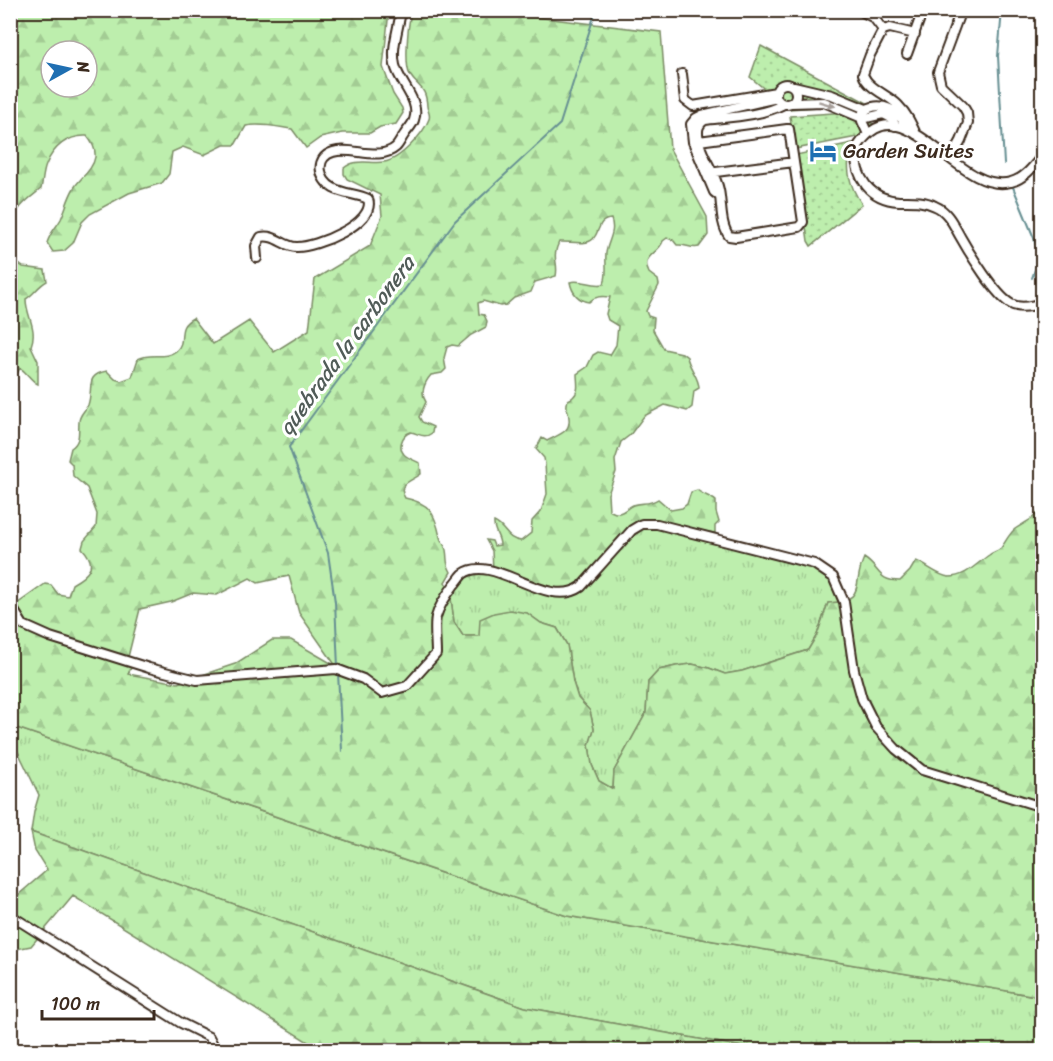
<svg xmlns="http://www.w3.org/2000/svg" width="1053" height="1061" font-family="Sriracha,sans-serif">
	<defs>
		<pattern id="grass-tufts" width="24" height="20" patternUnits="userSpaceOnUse" patternTransform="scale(1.5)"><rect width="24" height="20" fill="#bdeead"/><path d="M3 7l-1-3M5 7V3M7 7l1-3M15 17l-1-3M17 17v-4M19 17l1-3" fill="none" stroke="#a3cc94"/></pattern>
		<pattern id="forest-firs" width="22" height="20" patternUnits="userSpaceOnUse" patternTransform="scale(1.5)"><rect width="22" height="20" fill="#bdeead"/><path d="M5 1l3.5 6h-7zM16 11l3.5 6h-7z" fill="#a3cc94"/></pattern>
		<pattern id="park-dots" width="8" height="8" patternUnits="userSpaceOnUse" patternTransform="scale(1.5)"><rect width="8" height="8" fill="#bdeead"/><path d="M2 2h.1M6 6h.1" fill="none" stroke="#a3cc94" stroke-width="1.8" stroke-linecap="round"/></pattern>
	</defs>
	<rect width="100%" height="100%" fill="#fff"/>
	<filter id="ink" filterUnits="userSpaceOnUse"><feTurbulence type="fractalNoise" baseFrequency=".0167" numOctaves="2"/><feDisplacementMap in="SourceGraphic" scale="12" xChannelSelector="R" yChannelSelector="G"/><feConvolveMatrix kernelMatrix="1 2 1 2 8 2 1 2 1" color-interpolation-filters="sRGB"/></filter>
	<g filter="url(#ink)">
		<path fill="url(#grass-tufts)" stroke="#7c8c66" stroke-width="1.5" d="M642,524l172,40 19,13 11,25 -16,1 -11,32 -9,15 -66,21 -17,3 -16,-6 -17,-4 -16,2 -17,4 -11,12 -2,31 -32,58 -1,18 -14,-8 -7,-16 -3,-20 5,-16 -4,-18 -12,-13 -5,-16 -6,-37 -10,-17 -16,-5 -14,-10 -47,23h-17l-9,-14 -4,-31 13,-17 30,-4z
			M11,726l556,190 475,81v53h-283l-234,-43 -494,-175 3,-20 5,-17 -28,-58z"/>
		<path fill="url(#forest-firs)" stroke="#7c8c66" stroke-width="1.5" fill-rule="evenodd" d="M11,10l378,1 -6,56 10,27 9,14 1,5 -7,11 -16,3 -10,6h-28l-22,5 -14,10 -14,-19c-15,-2 -31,-6 -46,-3l-11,19h-11l-20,10 -21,-8 -11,5 -3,22 -7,9 -33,10 -39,21 -8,8 -9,21 -9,8 -11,1 -6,-9c4,-12 9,-15 14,-24 5,-11 7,-21 13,-31 6,-10 19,-18 21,-31 1,-8 -3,-15 -8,-21 -19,-1 -34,11 -41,29 -3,7 -3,16 -5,24 -19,15 -29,20 -25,45l-5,8zM51,51h36v36h-36z
			M412,11h97l1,3 151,18 9,117 37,68 1,18 -9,12c-8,2 -14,-3 -22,-2l-4,-5 -6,-2 -4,3c-4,13 -23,14 -14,32l9,7 1,5 -13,26 2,5 6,2 -1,12 11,19 18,4 5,4c2,11 12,20 12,31l-5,3 -2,16 -5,4 -22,-6 -21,11 -14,19 -9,7 -6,18 1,12 -8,22 1,16c4,2 6,4 10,3 5,-1 9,-6 14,-8 9,-3 16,0 25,-6l13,11 11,-2 5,-4 4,-12 6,-2c6,5 13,6 19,11v11l3,10 -4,4v7l-58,-9h-15l-68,68 -27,-1 -54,-21 -1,-19 -6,-11 6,1 2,5 6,-1c0,-9 -7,-14 -6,-23 12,5 12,18 27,19l10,-8 1,-12 9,-10 6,-17 -2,-30 -1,-6 -8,-9 6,-11 5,3c10,-6 24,-8 22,-23 0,-5 -3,-9 -2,-14 1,-7 2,-3 6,-7 7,-6 4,-15 4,-23l10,-7 6,-12 5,-3 12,3 6,-10 2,-19 -10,-6 -2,-6 4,-17c-8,-1 -15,-1 -21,5 -11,-2 -17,-9 -19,-20 11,-4 22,5 34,2 4,-11 1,-20 2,-31 2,-13 10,-21 5,-34 -14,1 -10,11 -18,20 -7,7 -24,2 -34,3 -8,17 0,20 -3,34l-21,6 -4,10 -17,6 -8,7 -6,1 -17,-5 -5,2 1,11 5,1 3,6 -1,6 -15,8 -13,11 -6,-1 -5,2 -3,11 2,11 -4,4 -11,2c-7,8 -11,19 -5,27l-7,15 3,5 11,5 -1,6c-8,6 -12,1 -21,-1 -10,3 -14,17 -5,24 4,3 10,5 14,7l1,11c-9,7 -25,9 -16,24 25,5 30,15 35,39 1,5 5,7 6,13 2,11 -1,11 5,22l-6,10 5,9 4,31 9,14h16l1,-17 14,-6 16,-3 17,3 14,10 16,5 10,17 6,37 5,16 12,13 4,18 -5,16 3,20 7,16 14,8 1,-18 32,-58 2,-31 11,-12 17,-4 16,-2 17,4 16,6 17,-3 66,-21 9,-15 11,-32c39,-2 24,-19 36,-45 17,11 13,23 36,23l10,-10 6,-10c11,4 22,15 33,16 17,0 28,-14 40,-22 4,-3 9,-4 12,-7 5,-7 8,-14 14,-19 12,-8 21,-10 27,-24v492l-475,-81 -556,-190 -1,-117 35,-25 6,1 7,9 10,2 4,-12c16,-9 27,-18 10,-36l2,-7 12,-14 1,-13 -10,-26 -14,-12 -1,-12 -4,-4 3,-12c10,-7 7,-15 8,-26 0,-7 6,-11 9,-17 6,-17 -4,-30 19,-34l8,8 6,2 11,-4 6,-18c12,-7 27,1 38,-8 12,-11 -2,-23 17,-33l20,26 36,-23 25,31 35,-22 6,-51 55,-33 12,-30 -2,-21 -33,-16 -3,-5v-6c11,-10 26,-4 40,-6 16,-2 40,-29 45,-43 2,-5 -2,-9 -2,-13 -1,-20 -9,-18 -17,-31 -6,-10 -2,-54 2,-64zM289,576l10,37 37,53 -45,-26h-19l-37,24 -57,19 -50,-9 6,-12 -63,-20 57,15 12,-48 31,-7 22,-9 24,2 33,-17 8,5z
			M11,258l12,9 22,3 2,11c-9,5 -13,13 -21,18 0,17 12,29 5,47l7,15v23c-8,-4 -10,-11 -18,-16 -6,9 -4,19 -9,28z
			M31,832l494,175 234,43h-438l-248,-154 -42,50 -20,4v-49l36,-31 -12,-19z"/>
		<path fill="url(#park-dots)" stroke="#7c8c66" stroke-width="1.5" d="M761,46l132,71 -8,3 -35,-15 -61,4 -39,-32z
			M848,112l27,13 -13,11 -67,13 -5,-33z
			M852,143c-7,23 -4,42 10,61l-51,42 -3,-5 -12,-86z"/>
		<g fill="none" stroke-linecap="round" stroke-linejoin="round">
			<path stroke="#668f92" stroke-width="2" d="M1002,10l-4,46 6,108
				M1013,187l21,51 5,20 -7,20
				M338,667l-3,-65 -7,-49 -39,-106 166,-226 105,-97 36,-114
				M338,673l4,78"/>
			<defs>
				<path id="minor" d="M859,10l15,8 9,12
					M915,34l-25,-6 -7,2 -13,25 -7,19c4,14 25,21 35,31 9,9 13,18 18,29
					M907,54l16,-44
					M682,74l3,26 8,6 83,-14
					M776 94a10 10 0 1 1 20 0a10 10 0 1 1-20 0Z
					M794,86l38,9 34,14
					M791,103l33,-1 38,16
					M862,119l21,-5 10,5 2,7
					M867,132l-5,-11 1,-9c15,-13 40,-2 42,16
					M693,142l6,-1 88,-12h2l14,93 -4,5 -63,10 -7,-1c-9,-12 -7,-32 -10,-46 -4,-20 -22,-38 -21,-59 0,-5 2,-8 7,-11 26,-3 56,-4 79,-16
					M1042,156c-8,10 -18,23 -31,26 -55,15 -111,-109 -156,-31 1,27 14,48 44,50 12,0 25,-1 36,5 13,5 19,20 26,32 9,16 35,58 50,66 9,5 22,2 31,-1
					M951,159l10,-18 7,-18 -1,-10 -4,-7 -22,-21 -3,-13 23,-62
					M708,173l86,-11
					M719,196l-5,-4 -21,-50 -2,-18 5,-6 6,-3 75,-17
					M257,258l-1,-12 5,-9c14,-3 22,9 35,10 19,1 81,-24 72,-48 -11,-5 -24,-5 -35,-11 -14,-8 -19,-30 0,-36 19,-6 46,10 63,-5 3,-3 5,-8 8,-12 3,-5 8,-9 10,-15 7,-19 -15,-37 -19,-55 -4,-18 4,-37 6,-55
					M10,604l13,21 27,12 99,31 48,12 139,-11 27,10 19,14 25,-7 29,-32c0,-10 -2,-29 0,-37 3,-11 12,-24 18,-32 3,-3 6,-8 9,-11 30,-22 84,37 118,13l51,-57 10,-6h15l157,40 19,13 11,25 10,68 8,29 14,28 20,22 26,21 120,37
					M10,915l171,108 28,14 7,13
					M10,1050h1"/>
			</defs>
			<use href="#minor" stroke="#3b2a1e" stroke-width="12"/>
			<use href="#minor" stroke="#fff" stroke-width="8"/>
		</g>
		<defs><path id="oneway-solid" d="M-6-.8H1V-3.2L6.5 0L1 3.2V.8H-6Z" transform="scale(1.5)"/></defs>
		<use fill="#a79f9a" href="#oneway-solid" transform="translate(827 104) rotate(17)"/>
	</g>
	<defs>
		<symbol id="hotel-bare" viewBox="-9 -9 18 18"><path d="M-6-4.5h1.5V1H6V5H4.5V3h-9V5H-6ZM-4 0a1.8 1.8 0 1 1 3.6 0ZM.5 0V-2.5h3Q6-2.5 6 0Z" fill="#1f6fb2" stroke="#fff" stroke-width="2.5" paint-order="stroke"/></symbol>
	</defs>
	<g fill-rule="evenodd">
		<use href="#hotel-bare" x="804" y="132" width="38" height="38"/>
	</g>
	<g text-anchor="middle" stroke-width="6" stroke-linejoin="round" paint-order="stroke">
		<g font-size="21" fill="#3b2a1e" stroke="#fff" text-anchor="start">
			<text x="843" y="158">Garden Suites</text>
		</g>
		<g font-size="22" font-style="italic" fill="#515c58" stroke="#fff">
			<text transform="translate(346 345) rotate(-54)" y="8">quebrada la carbonera</text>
		</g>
	</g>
	<rect width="1053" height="1061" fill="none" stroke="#fff" stroke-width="36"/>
	<rect x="18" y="18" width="1017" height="1025" fill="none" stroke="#3b2a1e" stroke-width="2" filter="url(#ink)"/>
	<g transform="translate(69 69) rotate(82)"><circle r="28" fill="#ffffff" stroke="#b1aaa5" stroke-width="1.5"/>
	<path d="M0-4.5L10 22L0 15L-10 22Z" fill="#1f6fb2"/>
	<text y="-9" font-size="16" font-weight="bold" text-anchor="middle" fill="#3b2a1e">N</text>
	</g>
	<path d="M42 1010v9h112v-9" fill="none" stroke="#3b2a1e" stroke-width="3"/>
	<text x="51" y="1010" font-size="18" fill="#3b2a1e" stroke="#ffffff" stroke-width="4.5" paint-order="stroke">100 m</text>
</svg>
